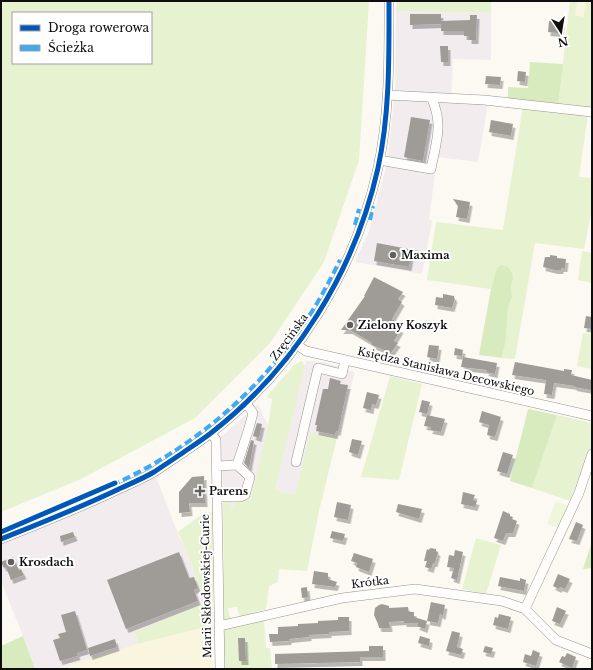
<svg xmlns="http://www.w3.org/2000/svg" width="593" height="670" font-family="'Libre Baskerville',serif">
	<defs>
		<filter id="shadow"><feDropShadow dx="2.5" dy="4" stdDeviation="0" flood-color="#0004"/></filter>
	</defs>
	<rect width="100%" height="100%" fill="#fcf9f2"/>
	<path fill="#f3ecef" d="M396,11l95,2v47l-38,-1 -2,42 37,2 -10,59 -41,-5 -8,63 3,1 -10,53 -67,-12 14,-31 18,-67 8,-73z
		M306,361l19,1 30,10 -18,66 -27,-6 -15,63 -20,-5z
		M258,404l10,22 -17,74 -16,8h-5l-7,-9 -2,-62z
		M154,472l25,64 5,9 21,57 -70,30 3,12 -81,25h-22l-12,-33 -22,-55v-42z"/>
	<path fill="#f9f5de" d="M577,1h9l-1,16 -10,-2z
		M202,628l11,3v38h-156l81,-25z"/>
	<path fill="#e7f2d0" fill-rule="evenodd" d="M1,1h368l-10,159 -35,102 -54,81 -75,75 -114,61 -80,33zM13,13h138v50h-138z
		M397,1h94v12l-95,-2z
		M570,1h7l-2,14 9,2 2,-16h6v109l-34,-4z
		M523,106l65,7 -9,64 13,1v31l-8,40 -49,-6 -20,116 -13,-1 4,-19 2,-32 4,-10 -1,-10 2,-9 -18,-2 -4,13 -64,-9 9,-58 67,8z
		M582,251l10,2v30l-14,-3z
		M583,333l9,1v35l-15,-3z
		M302,361l3,5 -30,124 20,5 15,-63 27,6 -18,73 -12,60 -28,-2 -1,13 -9,4 -3,23 -26,8 -3,-10 -9,1 1,7 3,4h-8l-1,-120h7l1,9h4v-8l16,-1 17,-73 4,-27 -6,-2 29,-33z
		M390,376l32,8 -23,96 -38,-3z
		M557,415l35,8v22l-22,56 -38,-13z
		M205,512l7,1 1,118 -11,-3 -64,16 -3,-12 70,-30 -21,-57 -6,-13z
		M476,538l25,7 -15,49 -24,-5z
		M264,619l2,29h4l2,21h-47l-2,-37 4,-4z"/>
	<path fill="#d8ebbe" d="M530,62l33,2 -5,42 -50,-6v-13l20,1z
		M501,265l7,2 4,6 1,5 -2,9 1,10 -4,10 -2,32 -4,19 -23,-3 12,-66 6,-21z
		M528,409l29,6 -25,73 -22,-7z
		M592,541v27l-9,1z
		M23,636l12,33h-34v-23z"/>
	<path fill="#f0f6db" d="M556,501l11,5 -9,22 -11,-4z"/>
	<path fill="#9f9c98" filter="url(#shadow)" d="M410,14h31v7l29,-1v-5h7l-1,25h-7v-4h-5v-5h-23v-7l-31,1z
		M549,21l13,2 -1,7h-2l-1,3 -10,-1z
		M440,46h8v16h-7z
		M518,71l8,1 -1,10 -8,-1z
		M486,76l15,1 -1,8 -15,-1z
		M411,117l19,3 -7,41 -19,-4z
		M491,120l22,4 -2,12 -22,-4z
		M453,199l17,3 -3,17 -11,-2 2,-11z
		M377,243l42,8 -1,6 -7,-1 -2,11 -35,-6z
		M550,255l7,1v2l9,1 -1,9h-4v2h-6l-12,-3 2,-10h5z
		M374,277l29,15 -5,7 4,3 -10,17 6,4 -2,4 5,2 -7,12 4,2 -7,10 -19,-8v-2l-22,-13h-9l24,-34h-1z
		M443,294l11,2v2h1l-3,10 -17,-3 1,-8 7,1z
		M586,316l6,1v12l-8,-1z
		M429,345l10,1 -2,13 -10,-2z
		M455,348l8,2 -1,6 -8,-1z
		M463,357l34,6 -2,11 -9,-2 1,-2 -26,-3z
		M515,362l49,9v-2l8,1 -1,5 21,5 -1,10 -17,-3 1,-1 -21,-3 -2,12 -8,-1 2,-14 -34,-5z
		M330,378l11,3 -1,3 8,1 -10,47 -2,-1 -1,4 -19,-4 1,-6h-2l8,-36h5z
		M367,392l12,3 -3,10 -4,-1 -1,6 -8,-2z
		M422,400l8,2 -3,12 -8,-2z
		M482,411l19,6 -6,20 -8,-2 2,-10 -10,-3z
		M427,415l18,4 -4,13 -11,-2 1,-3 -7,-1z
		M257,423l5,1 -3,14 -6,-2z
		M352,439l10,2 -4,14 -9,-3z
		M251,440l3,1 -5,27 -5,-5z
		M503,452l10,3 -6,19 -10,-3z
		M204,476l1,27h-16l1,9 -11,1v-21l13,-15z
		M463,492l12,3 -2,5 4,1 -2,6 -14,-3z
		M337,502l14,3 -3,15 -14,-3z
		M398,504l24,5 -3,10 -23,-7z
		M503,511l7,3v2l3,1 -1,2 5,2 -4,12h-7l-3,8 -9,-3z
		M576,522l7,3 -6,16 -8,-2z
		M332,531l13,3 -2,7 -13,-3z
		M73,532l2,5 -14,5 -1,-6z
		M430,548l6,1v2l2,1 -3,11h-2l-2,6 -6,-2 2,-6h-3l3,-12 2,1z
		M455,550l8,2 -6,28 -6,-2 3,-10 -7,-1 2,-12 5,1z
		M179,552l10,26 5,-1 4,11 -4,2 4,11 -72,28 -19,-49z
		M354,553l19,6 -4,13 -13,-5 1,-4 -6,-2z
		M13,557l6,13 2,-1 3,6 -13,5 -5,-13 -2,1 -3,-6z
		M314,571l14,2v6l9,3 -2,5 -23,-3z
		M558,574l12,5 -5,10 -5,-2 -1,2 -6,-3z
		M500,577l20,4v-3l6,2 -2,11 -26,-5z
		M307,587l1,10 -6,1 -1,-10z
		M431,602l14,3 -2,11 -3,-2 -2,9 -11,-2 -2,8 -8,-3 1,-3h-14v-2l-15,1 1,6h-11l-1,-4 -4,-9 1,-7 4,-3 3,-1 7,2v2l19,-1 1,5h5v5l13,4z
		M557,607l9,4 -6,13 -8,-3z
		M75,611l12,39 -10,3 1,3 -18,5 -7,-21 7,-2 -2,-4 8,-2 -5,-17z
		M499,614l12,3 -3,12 -15,-4 2,-8 3,1z
		M338,617h11v14l-20,1v2l-20,1v2l-20,2v2l-19,1 -1,-8h9v-7l20,-1v-2l20,-1v-2l20,-1z
		M452,631l8,2 -3,14 6,2 -2,6 -15,-4z
		M420,636l10,3 -1,7 -11,-3z
		M238,638h7l1,23h-7z
		M115,639l2,8 -27,9 -2,-8z
		M369,646h14v11h-23v5l-85,2v-10l94,-3z
		M485,646l8,2 -2,6 -8,-2z
		M533,650l7,3 -4,13 -13,-4 2,-8 6,2z
		M567,653l9,4 -4,11 -13,-6 3,-6 3,1z"/>
	<g fill="none" stroke-linecap="round" stroke-linejoin="round">
		<defs>
			<path id="minor" d="M387,95l97,5 108,12
				M379,160l52,9c5,-27 13,-45 0,-72
				M297,345l9,6 286,65
				M211,433l5,7 4,229
				M296,462l22,-94 24,6 3,-14
				M237,465l12,-37 4,-15 -7,-10
				M217,466l20,-1 13,12 -5,18 -5,2h-23
				M1,539c40,-16 81,-32 120,-51 11,-5 23,-10 33,-16 9,-6 18,-12 27,-18 10,-7 21,-14 30,-21 84,-65 144,-162 167,-265 12,-55 11,-112 11,-167
				M525,609l54,-116 13,-39
				M219,626l123,-28 73,-9 87,12 23,8 31,31 36,14"/>
		</defs>
		<use href="#minor" stroke="#959491" stroke-width="10"/>
		<use href="#minor" stroke="#fffefd" stroke-width="9"/>
		<path stroke="#3fa9f5" stroke-width="4" stroke-dasharray="8 4" stroke-linecap="butt" d="M370,220l3,-14
			M355,225l4,-16
			M112,485c65,-29 124,-74 169,-130 24,-29 43,-62 59,-95"/>
		<defs>
			<path id="cycleway" d="M1,532l114,-49
				M1,539c40,-16 81,-32 120,-51 11,-5 23,-10 33,-16 9,-6 18,-12 27,-18 10,-7 21,-14 30,-21 84,-65 144,-162 167,-265 12,-55 11,-112 11,-167"/>
		</defs>
		<use href="#cycleway" stroke="#fff" stroke-width="8"/>
		<use href="#cycleway" stroke="#0057b8" stroke-width="5"/>
	</g>
	<g fill="#61605e" stroke="#fff" stroke-width="1.5">
		<circle cx="393" cy="255" r="4"/>
		<circle cx="350" cy="325" r="4"/>
		<path d="M198 485h4v4h4v4h-4v4h-4v-4h-4v-4h4z"/>
		<circle cx="11" cy="562" r="4"/>
	</g>
	<g text-anchor="middle" stroke-width="4" stroke-linejoin="round" paint-order="stroke">
		<g font-size="11" font-weight="bold" fill="#0e0e0e" stroke="#fff" text-anchor="start">
			<text x="401" y="259">Maxima</text>
			<text x="358" y="329">Zielony Koszyk</text>
			<text x="209" y="495">Parens</text>
			<text x="19" y="566">Krosdach</text>
		</g>
		<g font-size="11" fill="#0e0e0e" stroke="#fff">
			<text transform="translate(289 337) rotate(-54)" y="4">Zręcińska</text>
			<text transform="translate(446 371) rotate(13)" y="4">Księdza Stanisława Decowskiego</text>
			<text transform="translate(370 582) rotate(-7)" y="4">Krótka</text>
			<text transform="translate(206 586) rotate(-91)" y="4">Marii Skłodowskiej-Curie</text>
		</g>
	</g>
	<rect width="593" height="670" fill="none" stroke="#0e0e0e" stroke-width="4"/>
	<rect x="12" y="12" width="140" height="52" fill="#ffffff" stroke="#9f9f9f"/>
	<rect x="20" y="25" width="20" height="6" fill="#0057b8" stroke="#9f9f9f"/>
	<text x="48" y="32" font-size="12" fill="#0e0e0e">Droga rowerowa</text>
	<rect x="20" y="45" width="20" height="6" fill="#3fa9f5" stroke="#9f9f9f"/>
	<text x="48" y="52" font-size="12" fill="#0e0e0e">Ścieżka</text>
	<g transform="translate(561 32) rotate(168)" stroke="#ffffff" stroke-width="3" paint-order="stroke">
	<path d="M0-3L7 15L0 10L-7 15Z" fill="#0e0e0e"/>
	<text y="-6" font-size="11" font-weight="bold" text-anchor="middle" fill="#0e0e0e">N</text>
	</g>
</svg>
